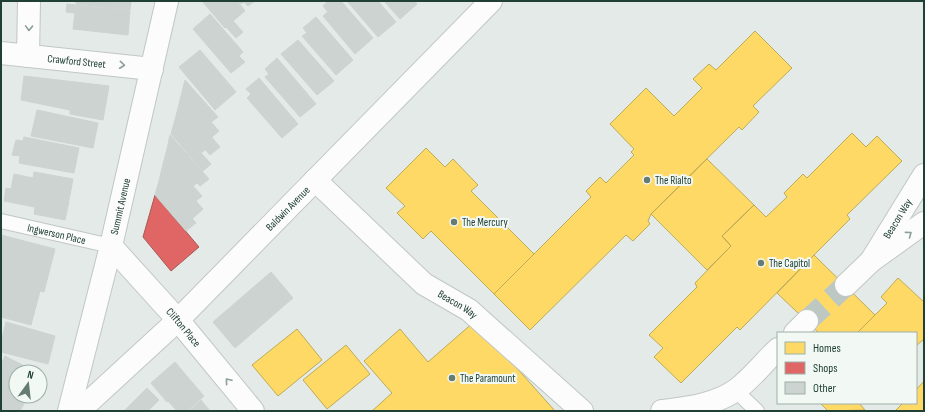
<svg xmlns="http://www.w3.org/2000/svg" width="925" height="412" font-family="'Sofia Sans Condensed',sans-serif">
	<rect width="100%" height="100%" fill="#e4eae7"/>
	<path fill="#ffd966" stroke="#bcab57" d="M755,31l37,37 -39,38 6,6 -17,18 -3,-3 -88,87 -3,7 2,3 -17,17 -7,-6 -96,95 -36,-36 97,-97 -5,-6 14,-14 6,6 28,-28 -3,-3 3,-3 -24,-25 36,-36 28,28 28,-28 -9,-9 16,-15 7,6z
		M852,133l14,14 11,-11 25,25 -55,54 3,4 -36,36 -74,75 -3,-3 -56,56 -27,-26 9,-9 -14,-13 48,-48 -2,-4 36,-37 -9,-10 32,-31 12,12 21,-20 -3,-4 19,-19 4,4z
		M426,148l19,19 8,-8 25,26 -7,6 63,63 -40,40 -63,-63 -8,8 -26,-26 8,-7 -19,-18z
		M707,159l47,46 -32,31 9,10 -24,24 -56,-56z
		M814,255l61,60 -18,18h-38l-42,-40z
		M898,278l26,24v37l-8,7v-13h-59l30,-30 -6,-6z
		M475,321l80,90h-183l20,-18 -28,-32 36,-32 28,33z
		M297,329l25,31 -44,36 -26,-31z
		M346,345l24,29 -43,35 -24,-29z
		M924,381v30h-29l8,-8h13v-13z
		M820,403h39l6,7 -37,1z"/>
	<path fill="#e06666" stroke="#a65a57" d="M155,195l44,52 -28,24 -28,-34z"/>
	<path fill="#ccd3d0" stroke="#cdd3d0" d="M76,1h55l-1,9 -54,-6z
		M202,1h35l8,10 -12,10 10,11 -7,6 -10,-11 -1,1z
		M238,1h17l-7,5 -4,-4 -3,2z
		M328,1h7l2,2 4,-2 32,37 -18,16 -32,-38 5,-4 -5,-6z
		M347,1h31l18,21 -18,15z
		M384,1h31l2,3 -17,15z
		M67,4l63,7 -2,24 -55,-6 2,-16 -9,-1z
		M210,14l33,38 -4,4 6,6 -14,11 -38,-44z
		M316,17l37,43 -17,15 -34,-39 5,-3 -4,-5z
		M298,40l36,41 -17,14 -36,-41z
		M200,50l36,42 -21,18 -36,-43z
		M277,58l39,46 -16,13 -35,-40 4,-3 -4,-5z
		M24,76l85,10 -6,34 -33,-6v-4l-49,-10z
		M259,78l39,46 -16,14 -35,-40 4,-4 -5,-5z
		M185,80l33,37 -7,5 8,9 -7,6 -32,-37z
		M180,100l40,47 -10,8 -34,-39z
		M37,110l61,13 -5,25 -62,-12z
		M176,116l29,34 -4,3 10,11 -8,7 -32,-37z
		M170,135l39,44 -9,7 -33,-37z
		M24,137l55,11 -5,25 -55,-10 1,-7 -8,-1 4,-15 7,1z
		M167,149l30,34 -4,3 9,10 -6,5 -33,-37z
		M163,164l40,45 -11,10 -33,-38z
		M34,172l39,7 -4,21 -58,-11 3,-15 19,4z
		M159,181l37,42 -10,8 -31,-36z
		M6,188l63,13 -4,19 -31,-6 1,-7 -31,-6z
		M1,235l54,14 -11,43 -4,-1 -9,34 -30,-8z
		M271,272l22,26 -58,50 -22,-26z
		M6,322l49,14 -7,28 -47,-12v-10z
		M5,356l31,16h-20v24h12l-8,15h-19v-47z
		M175,362l16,19 -24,21 -16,-19z
		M191,381l13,15 -17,15h-10l-9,-10z
		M147,388l12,12 -11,11h-24z
		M201,400l9,11h-21z"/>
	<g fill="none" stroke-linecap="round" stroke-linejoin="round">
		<path stroke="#bdc8c3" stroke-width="22" stroke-dasharray="22 11" stroke-linecap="butt" d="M807,321l39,-36"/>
		<defs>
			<g id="service">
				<path id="s1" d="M1,221l110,25"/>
				<path d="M735,390l22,21"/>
			</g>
			<g id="minor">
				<path id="s2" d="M1,53l151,16"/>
				<path d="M28,56l1,-55"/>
				<path id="s3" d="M315,180l109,104 45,26 113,101"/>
				<path id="s4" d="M111,246l67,74 75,91"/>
				<path id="s5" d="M871,261l53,-86"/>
				<path d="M846,285l25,-24 53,-38"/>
				<path d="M795,333l12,-12"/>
				<path d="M662,411c24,-3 53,-6 74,-21 15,-11 28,-28 42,-41"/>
			</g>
			<g id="tertiary">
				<path id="s6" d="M79,411l99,-91 313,-319"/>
			</g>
			<g id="secondary">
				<path id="s7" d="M69,411l42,-165 56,-245"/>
			</g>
		</defs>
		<use href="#service" stroke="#c1c7c4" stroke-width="16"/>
		<use href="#minor" stroke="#c1c7c4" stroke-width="24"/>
		<use href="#tertiary" stroke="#c1c7c4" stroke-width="24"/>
		<use href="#secondary" stroke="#c0c8c4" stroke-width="24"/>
		<use href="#service" stroke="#fbfcfb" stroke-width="14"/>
		<use href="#minor" stroke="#fbfcfb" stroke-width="22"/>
		<use href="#tertiary" stroke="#fbfcfb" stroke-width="22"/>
		<use href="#secondary" stroke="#fbfcfb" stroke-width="22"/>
	</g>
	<defs><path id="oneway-chevron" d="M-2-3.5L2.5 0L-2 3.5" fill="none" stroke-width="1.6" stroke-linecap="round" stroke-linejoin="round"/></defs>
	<g stroke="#8e9e98">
		<use href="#oneway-chevron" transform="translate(29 28) rotate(92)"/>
		<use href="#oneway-chevron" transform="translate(122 65) rotate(6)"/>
		<use href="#oneway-chevron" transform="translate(909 234) rotate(-36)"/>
		<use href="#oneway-chevron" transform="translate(228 381) rotate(-130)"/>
	</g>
	<g fill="#657b73" stroke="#f2f9f5" stroke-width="1.5">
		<circle cx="647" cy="180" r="4"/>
		<circle cx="454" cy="222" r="4"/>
		<circle cx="761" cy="263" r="4"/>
		<circle cx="452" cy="378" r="4"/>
	</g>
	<g text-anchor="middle" stroke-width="4" stroke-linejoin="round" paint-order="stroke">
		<g font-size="11" fill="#203f35" stroke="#f2f9f5">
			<text dy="4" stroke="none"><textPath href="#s2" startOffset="76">Crawford Street</textPath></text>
			<text dy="4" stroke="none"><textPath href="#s7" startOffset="211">Summit Avenue</textPath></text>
			<text dy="4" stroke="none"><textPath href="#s6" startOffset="291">Baldwin Avenue</textPath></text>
			<text dy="4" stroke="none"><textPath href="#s5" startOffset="50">Beacon Way</textPath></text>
			<text dy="4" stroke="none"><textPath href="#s1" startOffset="57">Ingwerson Place</textPath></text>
			<text dy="4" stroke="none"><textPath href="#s3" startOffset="190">Beacon Way</textPath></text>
			<text dy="4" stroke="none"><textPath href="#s4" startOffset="109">Clifton Place</textPath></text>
		</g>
		<g font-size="11" fill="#203f35" stroke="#f2f9f5" text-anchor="start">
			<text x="655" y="184">The Rialto</text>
			<text x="462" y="226">The Mercury</text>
			<text x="769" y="267">The Capitol</text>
			<text x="460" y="382">The Paramount</text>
		</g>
	</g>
	<rect width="925" height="412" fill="none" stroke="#203f35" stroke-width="4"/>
	<rect x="777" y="332" width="140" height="72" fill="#f2f9f5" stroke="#9eafa8"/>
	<rect x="785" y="342" width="20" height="12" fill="#ffd966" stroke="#9eafa8"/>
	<text x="813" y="352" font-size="12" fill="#203f35">Homes</text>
	<rect x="785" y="362" width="20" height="12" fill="#e06666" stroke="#9eafa8"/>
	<text x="813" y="372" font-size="12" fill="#203f35">Shops</text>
	<rect x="785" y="382" width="20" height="12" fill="#ccd3d0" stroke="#9eafa8"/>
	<text x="813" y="392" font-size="12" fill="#203f35">Other</text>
	<g transform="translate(28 384) rotate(15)"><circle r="19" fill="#f2f9f5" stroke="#9eafa8"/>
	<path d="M0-3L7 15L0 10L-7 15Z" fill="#657b73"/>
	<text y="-6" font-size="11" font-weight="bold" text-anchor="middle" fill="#203f35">N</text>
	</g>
</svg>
